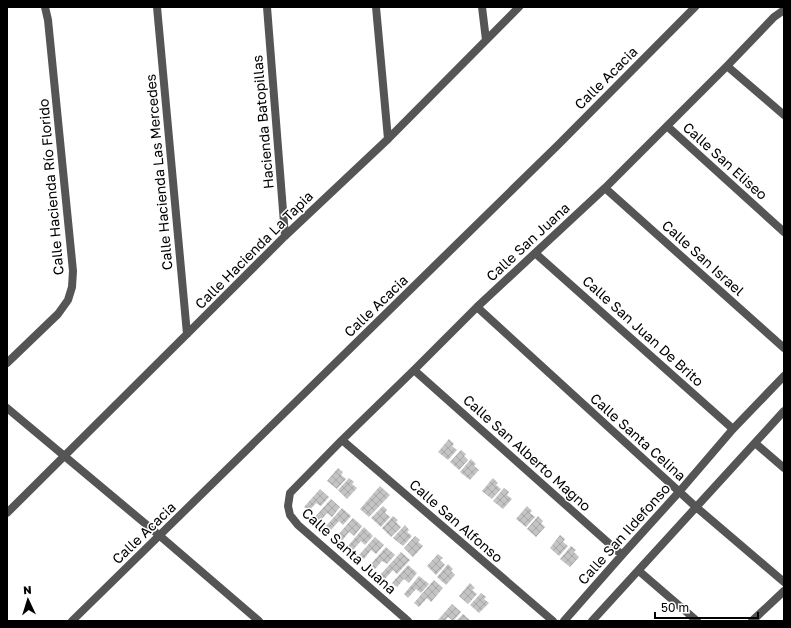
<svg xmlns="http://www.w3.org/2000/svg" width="791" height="628" font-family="'Golos Text',sans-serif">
	<defs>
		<pattern id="building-cross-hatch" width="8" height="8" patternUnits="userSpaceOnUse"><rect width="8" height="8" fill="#c4c4c4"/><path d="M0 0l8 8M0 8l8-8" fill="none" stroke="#a7a7a7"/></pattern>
	</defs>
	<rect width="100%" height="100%" fill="#fff"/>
	<path fill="url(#building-cross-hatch)" d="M449,439l5,5 -2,2 5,4 -9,10 -10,-8z
		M461,450l5,4 -2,2 4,4 -9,10 -9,-8z
		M471,459l5,5 -2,2 5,4 -9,10 -10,-8z
		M338,468l5,4 -2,3 5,4 -9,10 -10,-8z
		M349,478l5,4 -2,2 5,4 -10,11 -9,-9z
		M493,478l5,5 -2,2 5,4 -9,10 -10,-8z
		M380,486l10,9 -21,22 -9,-8z
		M504,488l5,4 -2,3 5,4 -9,10 -10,-8z
		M320,489l9,8 -8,9 -5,-3 -7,8 -5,-4z
		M331,499l9,8 -8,10 -5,-4 -7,8 -5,-4z
		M383,506l4,4 -2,3 5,4 -9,10 -10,-9z
		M527,506l5,5 -2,2 5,4 -9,10 -10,-8z
		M342,508l9,8 -8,9 -4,-4 -8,9 -5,-4z
		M393,516l5,4 -2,2 5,5 -10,10 -9,-9z
		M538,516l5,5 -2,2 4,4 -9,10 -9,-8z
		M353,518l9,8 -8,10 -5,-4 -7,9 -5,-5z
		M405,525l4,5 -2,2 5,4 -9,10 -10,-8z
		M364,527l9,9 -8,9 -4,-4 -8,9 -5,-4z
		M560,535l5,4 -2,3 5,4 -9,10 -9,-8z
		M415,536l5,4 -2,2 5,4 -10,11 -9,-9z
		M375,537l9,8 -8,9 -5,-4 -7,9 -5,-4z
		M571,546l5,4 -2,2 5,5 -9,10 -10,-8z
		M386,547l9,8 -8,9 -5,-3 -7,8 -5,-4z
		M401,552l9,8 -13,14 -4,-4 -8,9 -5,-4z
		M438,554l5,4 -3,2 5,5 -9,10 -9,-9z
		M448,564l5,5 -2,2 4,4 -9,10 -9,-8z
		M408,565l9,8 -8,10 -5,-4 -7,8 -5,-4z
		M419,576l10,8 -8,9 -5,-4 -8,9 -4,-4z
		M434,580l9,8 -12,14 -4,-4 -8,9 -5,-4z
		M470,583l5,5 -3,2 5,4 -9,10 -9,-8z
		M481,593l5,4 -2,2 5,4 -10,10 -9,-8z
		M452,604l9,8 -8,9 -5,-4 -3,4h-8z
		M463,614l8,7h-15z"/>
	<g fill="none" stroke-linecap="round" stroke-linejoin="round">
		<path stroke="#555" stroke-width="8" d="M157,7l30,327
			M267,7l18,229
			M376,7l12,132
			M482,7l4,33
			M727,66l57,49
			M667,126l117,106
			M605,188l179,160
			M535,253l198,176
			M477,307l219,200 88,75
			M7,363l51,-49 10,-14 4,-13 1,-16 -25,-251 -3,-13
			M414,370l208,185
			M342,440l211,181
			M755,443l29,25
			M7,513l180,-179 98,-98 103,-97 131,-132
			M639,571l58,50
			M72,621l486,-476 137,-138
			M408,621l-110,-96 -8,-10 -2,-9 2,-13 52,-53 72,-70 63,-63 128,-119 122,-122 47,-49 10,-7
			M564,621l58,-66 57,-63 54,-63 51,-53
			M592,621l192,-210
			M752,621l32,-30"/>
		<path stroke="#555" stroke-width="8" d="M7,408l153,128 99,85"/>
	</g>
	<g text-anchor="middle" stroke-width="3" stroke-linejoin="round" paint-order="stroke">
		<g font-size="14" fill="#000" stroke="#fff">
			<text transform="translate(606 78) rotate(-45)" y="5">Calle Acacia</text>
			<text transform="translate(263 122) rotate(-95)" y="5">Hacienda Batopillas</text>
			<text transform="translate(725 161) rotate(42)" y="5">Calle San Eliseo</text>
			<text transform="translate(159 172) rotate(-95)" y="5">Calle Hacienda Las Mercedes</text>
			<text transform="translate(51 187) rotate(-95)" y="5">Calle Hacienda Río Florido</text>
			<text transform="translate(528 242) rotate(-43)" y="5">Calle San Juana</text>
			<text transform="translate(254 250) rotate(-45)" y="5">Calle Hacienda La Tapia</text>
			<text transform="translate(703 258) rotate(42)" y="5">Calle San Israel</text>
			<text transform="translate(376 306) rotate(-44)" y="5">Calle Acacia</text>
			<text transform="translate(643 331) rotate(42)" y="5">Calle San Juan De Brito</text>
			<text transform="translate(638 437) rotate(42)" y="5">Calle Santa Celina</text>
			<text transform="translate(527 453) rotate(42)" y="5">Calle San Alberto Magno</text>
			<text transform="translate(456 521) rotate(41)" y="5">Calle San Alfonso</text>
			<text transform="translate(144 533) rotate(-44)" y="5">Calle Acacia</text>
			<text transform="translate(624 534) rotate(-48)" y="5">Calle San Ildefonso</text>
			<text transform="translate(349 551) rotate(42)" y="5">Calle Santa Juana</text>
		</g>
	</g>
	<rect width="791" height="628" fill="none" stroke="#000000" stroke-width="16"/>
	<g transform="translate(28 600) rotate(356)" stroke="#ffffff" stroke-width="3" paint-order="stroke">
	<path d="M0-3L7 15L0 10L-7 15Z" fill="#000000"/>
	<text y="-6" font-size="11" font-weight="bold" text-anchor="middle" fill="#000000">N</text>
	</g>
	<path d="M655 612v6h103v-6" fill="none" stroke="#000000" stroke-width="2"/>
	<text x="661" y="612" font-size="12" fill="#000000" stroke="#ffffff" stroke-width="3" paint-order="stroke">50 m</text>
</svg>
